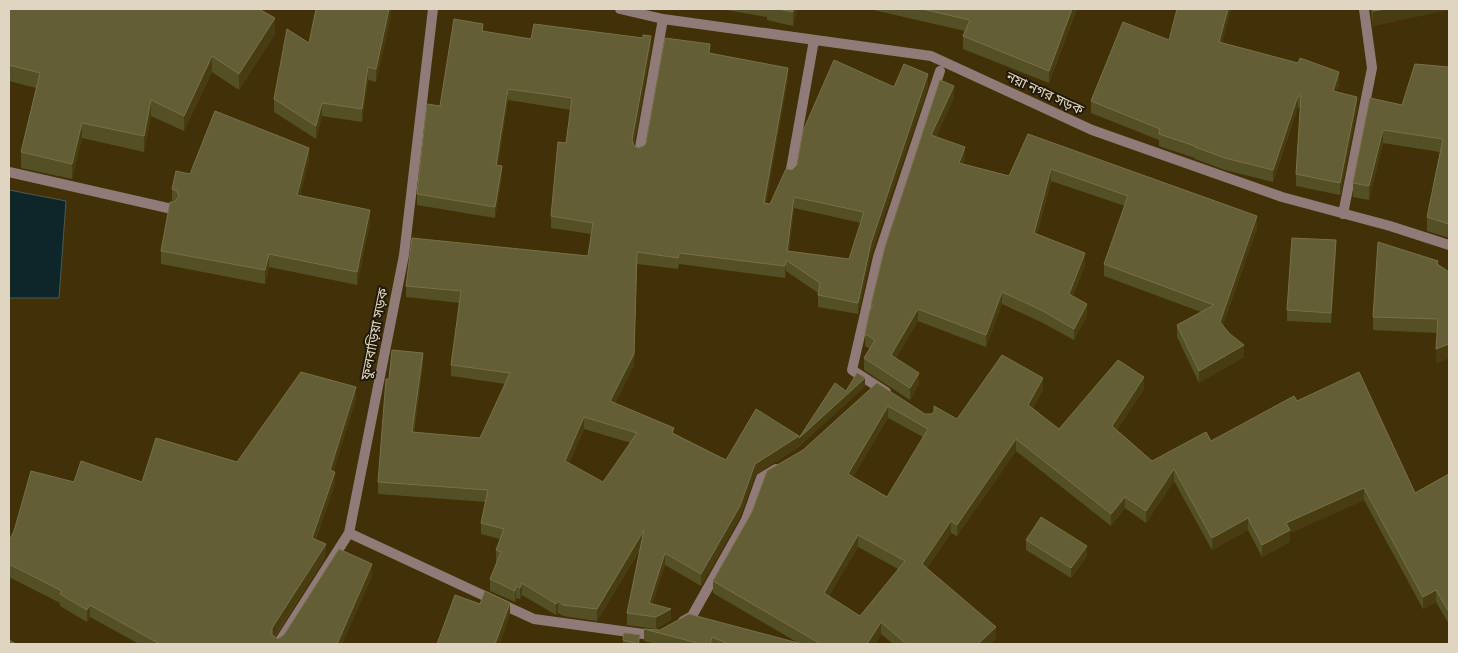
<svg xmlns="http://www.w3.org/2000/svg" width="1458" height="653" font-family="Overpass,'Noto Sans Bengali',sans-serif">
	<rect width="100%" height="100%" fill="#423006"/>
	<path fill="#0c2629" stroke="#4c5a57" d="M9,190l57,11 -7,97h-50z"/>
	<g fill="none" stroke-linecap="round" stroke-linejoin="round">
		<path stroke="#917b79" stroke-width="10" d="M620,9l43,10 268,37 161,74 190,67 108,29 59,19
			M639,153l24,-134
			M9,172l163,37
			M790,175l24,-135
			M1343,214l29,-146 -8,-59
			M886,392l-34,-22 26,-113 62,-186
			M349,533l185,86 124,17
			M683,621l9,-5 54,-96 15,-42 15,-9
			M278,644l71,-111 55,-278 29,-246"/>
	</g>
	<path fill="#545025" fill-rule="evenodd" d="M9,9l266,25 -36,56 -27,-18 -28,59 -33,-15 -7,36 -62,-14 -10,41 -51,-11v-16l15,-64 -27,-7z
		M391,9v7l-15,66 -8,-2 -6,42 -40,-6 -6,23 -42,-27v-13l35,-56z
		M720,9h77l-4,17 -26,-6v-3z
		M869,9h208l-28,74 -86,-34v-13l2,-5z
		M1231,9l-9,34 117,41 -3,8 21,17 -17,86 -44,-9v-12l4,-66 -2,-1 -25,75 -48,-12 -30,-11v-1l-36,-12v-6l-68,-27v-12l78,-61z
		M1371,9h78l-76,17z
		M483,31l48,8 120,9 -17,96v2l4,2 6,-2 66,-93 78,26 -22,124 4,1 22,-34 102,-83 34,-1 -57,169 -13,59 -40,-7v-14l-32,-22 -1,7 -106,-14 -1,5 -41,-5 -3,101 -19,38 111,57 73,-13 -44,28 -15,42 -39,69 -36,-21 -13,39 19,16 -15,9 -29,-4v-12l14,-65 -44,73 -34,-5 -5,-3 -2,2 -34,-20 -2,4 -4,-1 -1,4 -25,-11v-12l7,-17h-1v-12l4,-11 -19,-5v-11l5,-21 -108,-8v-12l11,-103 34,-14 -9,68 66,5 25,-54 -54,-8v-11l9,-62 -54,-6v-11l182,-30 3,-22 -40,-6v-12l15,-73 5,-33 -63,-10 -10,65 4,12 -7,41 -78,-13v-11l23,-88zM794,208l67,15 -12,36 -60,-8zM584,429l47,14 -28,39 -34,-19z
		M1449,67v171l-22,-7v-14l13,-65 -57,-9 -14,57 -16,-3v-14l17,-85 32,7z
		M940,80l14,17 -18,40 29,22 -2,5 46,12 19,-42 229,94 -34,97 21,32 -45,26 -22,-46v-12l24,-13 -97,-36v-12l21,-58 -74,-25 -14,53 48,31 -12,31 14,20 -13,24 -33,-18 -39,-18 -16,43 -68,-26 -22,37 23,26 -9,16 -46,-30v-12l6,-9 -5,-3v-12l6,-26v-3z
		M309,161l-9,34 70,28 -13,62 -88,-18 -4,17 -104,-20v-13l11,-49v-13l18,-15z
		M1336,251l-5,72 -44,-2v-11z
		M1438,264l11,8v86l-13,5 1,-30 -64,-3v-13z
		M877,383l48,31 32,5 86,-29 -10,18 26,21 85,-40 -27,41 35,31 59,-20 86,-40 118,92 34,-19v150l-13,-22 -13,7 -59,-109 -74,33v9l-28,15 -14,-27 -36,20 -38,-69 -28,42 -21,-15 -14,18 -95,-75 -59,85 -6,-3 -24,35 69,71 -6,5h-97l-12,-10 -6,10h-219l-12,-3v-12l156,15 -87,-51v-12l90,-131zM888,418l35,19 -36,60 -34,-20zM858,547l40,22 -38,47 -31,-20z
		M356,399l-23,73 2,12 -19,55 10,17 -51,81 3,2 6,-4 88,-59 -30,68h-203l-49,-27 -3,5 -27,-16v-3l-51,-26v-36l65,-59h68l95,-20z
		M1026,540l61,16 -16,22 -45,-28z
		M623,640l17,1 -1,3h-16z"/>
	<path fill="#473d11" d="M389,9h2v7l-15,66v-13z
		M793,9h4l-4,17z
		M1072,9h5l-28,74v-12z
		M1228,9h3v1l-12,44v-12z
		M1385,9h64v1l-76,16v-15z
		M275,18v16l-36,56v-16z
		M651,36v12l-19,104v-12z
		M212,56v16l-28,59v-15z
		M368,67v13l-6,42v-13z
		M788,68v11l-24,135v-11z
		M1339,72v12l-6,19v-12z
		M928,74v12l-57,169 -13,59v-11l13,-60z
		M954,86v11l-23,50v-12z
		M508,89v11l-12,76v-11z
		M1298,96v11l-25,75v-12z
		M1357,97v12l-17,86v-12z
		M151,100v16l-7,36v-16z
		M322,103v13l-6,23v-13z
		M82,123v15l-10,41v-15z
		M1383,130v13l-14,57v-14z
		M965,147v12l-6,15v-11z
		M309,148v13l-12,47v-13z
		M502,166v11l-7,41v-11z
		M1051,169v12l-17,63v-11z
		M794,197v11l-7,54v-11z
		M370,210v13l-13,62v-13z
		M1257,216v12l-37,105v-11z
		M1336,240v11l-5,72v-10z
		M637,252l-3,113 -24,48v-12z
		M1085,253v12l-16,41v-12z
		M269,254v13l-4,17v-14z
		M786,260v11l-1,7v-12z
		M1002,292v12l-16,43v-12z
		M1087,304v12l-13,24v-11z
		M918,309v12l-27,46v-12z
		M1449,344v14l-13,5v-14z
		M1244,345v12l-45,26v-12z
		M423,353v12l-11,79v-12z
		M919,373v11l-9,16v-12z
		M1144,377v12l-32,49v-12z
		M865,378v9l-66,60v-9z
		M1043,378v12l-15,26v-11z
		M356,387v12l-26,84v-13z
		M888,406v12l-40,68v-12z
		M584,417v12l-19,43v-11z
		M799,436v11l-44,28 -15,42 -39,69v-12l54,-110z
		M1016,439v12l-59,85v-11z
		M1174,469v12l-28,42v-12z
		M335,472v12l-23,66v-12z
		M1364,488v12l-74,33v9l-28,15v-12l24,-22z
		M1125,497v11l-14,18v-12z
		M1248,518v12l-36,20v-12z
		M951,521v12l-29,42v-11z
		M644,530v12l-47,79v-12z
		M858,535v12l-34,58v-12z
		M326,544v12l-54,84v-12z
		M1087,546v10l-16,22v-10z
		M665,553v12l-16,50v-12z
		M372,564v12l-30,68h-5z
		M522,583v12l-2,4v-11z
		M516,586v12l-1,4v-11z
		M1436,590v12l-13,7v-12z
		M558,601v12l-2,2v-11z
		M510,603v12l-10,29h-5z
		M90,605v12l-3,5v-12z
		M671,609v11l-15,9v-12z
		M881,622v12l-6,10h-8z
		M996,627v12l-6,5h-12z"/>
	<path fill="#645e36" stroke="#77714b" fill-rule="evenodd" d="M9,9h250l16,9 -36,56 -27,-18 -28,60 -33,-16 -7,36 -62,-13 -10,41 -51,-12 19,-79 -31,-8z
		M316,9h73l-13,60 -8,-2 -6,42 -40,-6 -6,23 -42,-27 13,-70 22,14z
		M778,9h15v3z
		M922,9h150l-23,62 -86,-35 7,-16z
		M1177,9h51l-9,33 79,21 2,-5 39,14 -6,19 24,6 -17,86 -44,-9 5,-78h-3l-25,74 -48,-12 -30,-11v-1l-36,-12 1,-5 -69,-28 32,-79 46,18z
		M1373,9h12l-12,2z
		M454,19l29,5 -1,7 49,8 3,-15 109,14v-3l8,1 -19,104 2,6 4,2 6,-2 2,-3 19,-105 45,6 -1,9 79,15 -24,135 6,1 16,-35 6,1 5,-5 6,-34 31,-71 60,27 10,-23 24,10 -57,169 -13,60 -40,-8 2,-12 -34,-23 -1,6 -106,-13 -1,5 -41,-6 -3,102 -24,47 64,27 -2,5 54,27 30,-51 43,27 -44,28 -15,42 -39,68 -36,-21 -16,50 22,6 -15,8 -29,-4 17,-83 -47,79 -34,-4 -5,-4 -2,3 -34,-21 -2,5 -4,-2 -1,5 -25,-12 11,-27 -5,-2 8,-21 -23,-6 7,-33 -110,-8 8,-103h3l3,-29 31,3 -11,79 68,6 30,-65 -59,-8 10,-74 -55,-5 6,-48 176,18 5,-33 -42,-7 7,-74 8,1 6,-45 -64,-9 -12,76 6,1 -7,41 -78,-13 10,-90 13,2zM794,197l70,15 -15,47 -62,-8zM584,417l53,16 -34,49 -38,-21z
		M1415,64l34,3v157l-22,-7 16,-78 -60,-9 -14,56 -16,-3 17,-85 32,7z
		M940,80l14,6 -23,49 34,12 -6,16 50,13 19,-42 229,82 -37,106 10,12 14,11 -45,26 -22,-46 37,-20 -110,-41 24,-68 -77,-27 -17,64 51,20 -16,41 18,10 -13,25 -33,-19 -39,-18 -16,43 -68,-26 -27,46 28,18 -9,15 -46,-30 11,-18 -10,-6 5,-24 3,-5h-2l14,-58z
		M215,111l94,37 -12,47 73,15 -13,62 -88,-18 -4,16 -104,-19 9,-49h4l5,-5 -2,-6 -5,-2 4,-18 14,3z
		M1292,238l44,2 -5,73 -44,-3z
		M1378,242l60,19 -1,3 12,8v72l-13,5 2,-30 -65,-2z
		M1002,355l41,23 -15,27 31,24 59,-69 26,17 -32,49 40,35 54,-29 5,9 83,-45 3,5 62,-29 56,121 34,-19v138l-13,-22 -13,7 -59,-109 -78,35 4,7 -28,15 -14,-27 -36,20 -38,-69 -28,42 -21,-14 -14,17 -95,-75 -59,86 -6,-4 -29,43 74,63 -18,17h-72l-25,-22 -14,22h-46l-108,-63 39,-69 15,-41 36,-21 74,-67 48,31h6l3,-2v-6l23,13zM888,406l40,23 -41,68 -39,-23zM858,535l47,26 -45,55 -36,-23z
		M301,372l55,15 -26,83 5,2 -23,66 14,6 -54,84v7l6,4 6,-4 55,-86 33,15 -35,80h-177l-70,-39 -3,5 -27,-16 2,-3 -53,-27v-23l5,-10 17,-60 43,11 7,-21 61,21 14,-44 81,24z
		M857,373l8,5 -66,60 36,-55 11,8z
		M1041,517l46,29 -16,22 -45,-28z
		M485,591l25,12 -15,41h-58l18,-49 25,9z
		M689,614l113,30h-73l-17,-7 -2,7h-9l-57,-15 16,1z
		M624,633l16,2 -2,9 -15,-4z
		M9,640l7,4h-7z"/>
	<g text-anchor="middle" stroke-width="4" stroke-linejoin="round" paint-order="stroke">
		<g font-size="14" fill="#e0d5c1" stroke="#211a09">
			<text transform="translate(1045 93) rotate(25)" y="5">নয়া নগর সড়ক</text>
			<text transform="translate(374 334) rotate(-79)" y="5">ফুলবাড়িয়া সড়ক</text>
		</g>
	</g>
	<rect width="1458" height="653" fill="none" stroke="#e0d5c1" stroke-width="20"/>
</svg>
